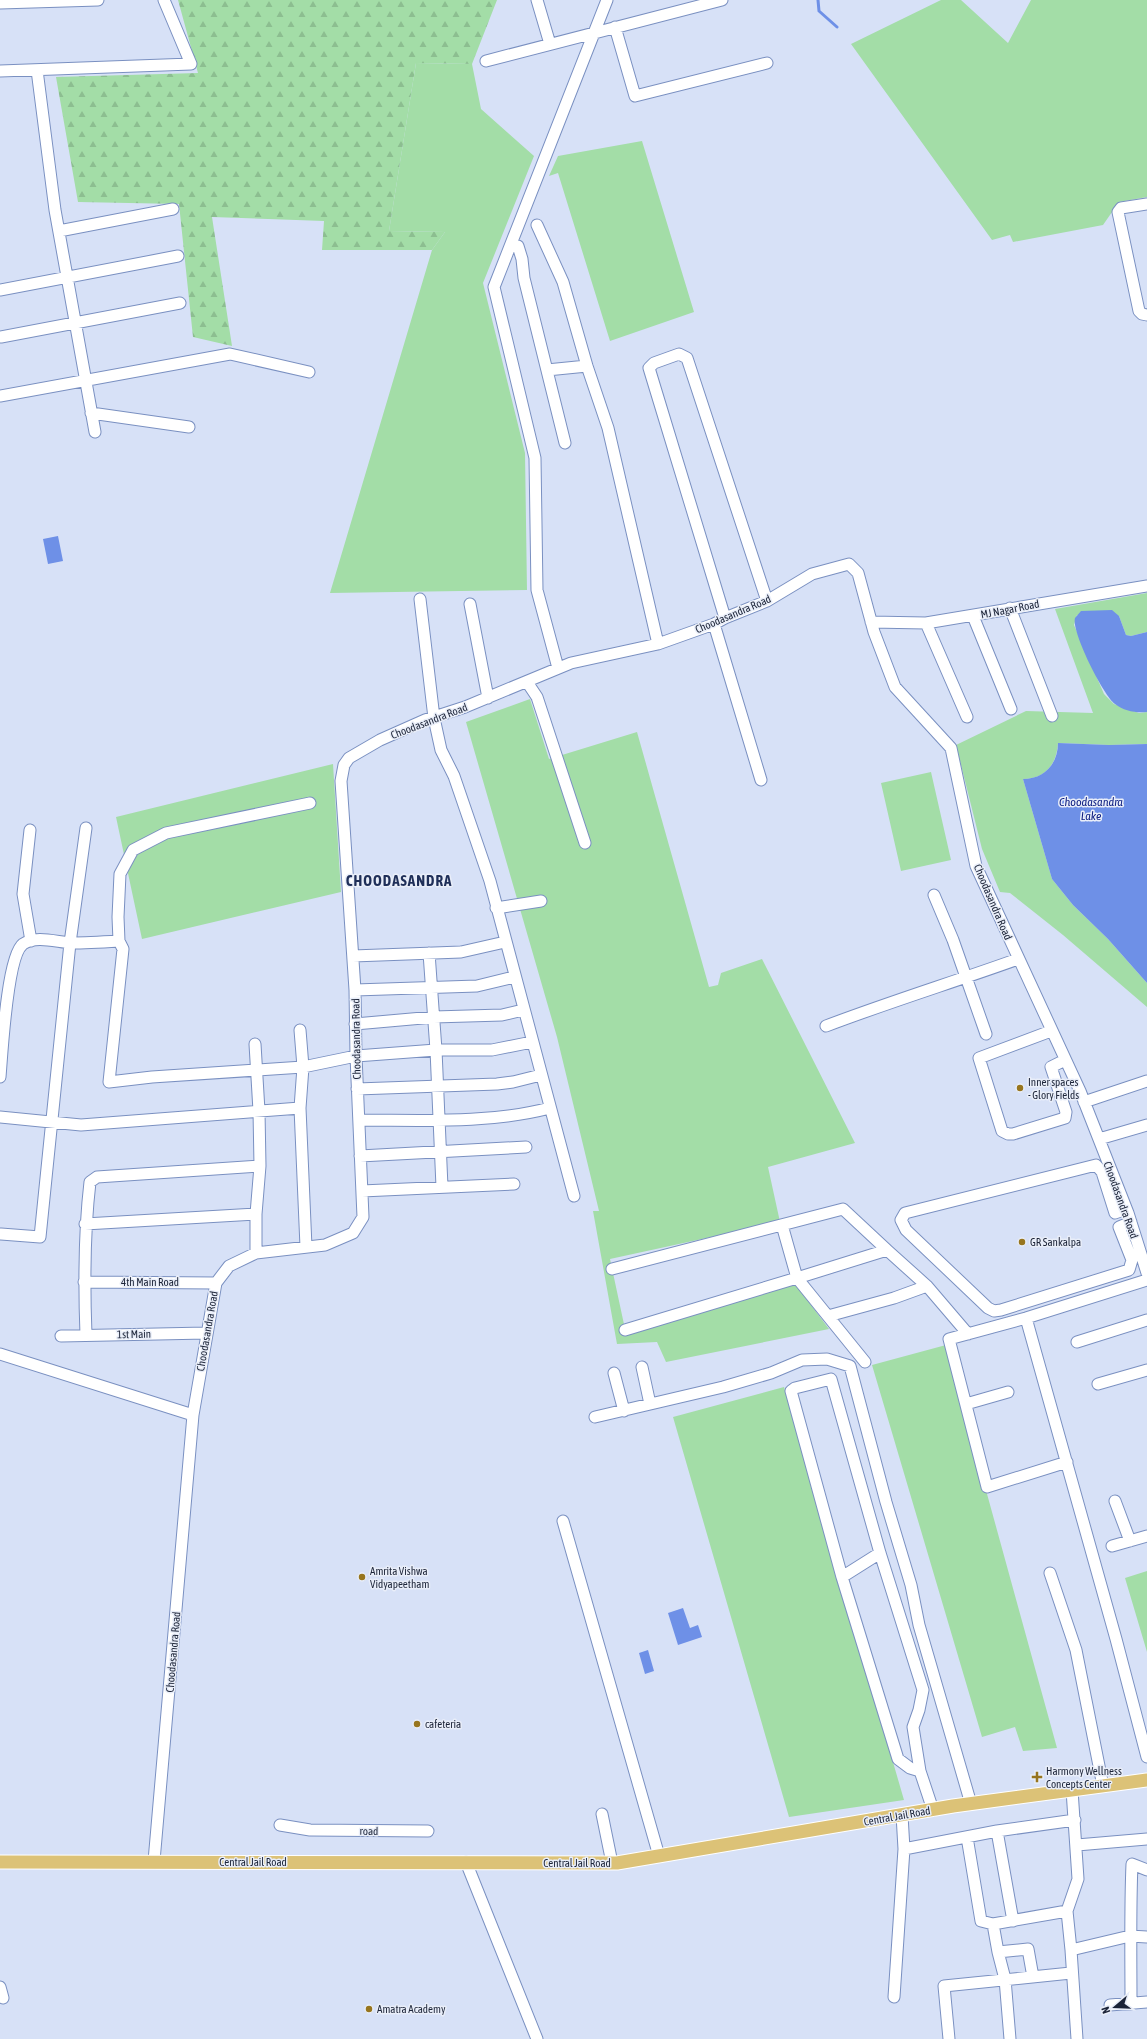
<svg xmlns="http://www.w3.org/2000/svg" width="1147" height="2039" font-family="'Asap Condensed',sans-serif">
	<defs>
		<pattern id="forest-firs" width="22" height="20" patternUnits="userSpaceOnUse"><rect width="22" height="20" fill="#a3dda7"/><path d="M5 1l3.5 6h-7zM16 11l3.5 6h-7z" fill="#8cbe90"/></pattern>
	</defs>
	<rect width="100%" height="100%" fill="#d7e1f7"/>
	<path fill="#a3dda7" d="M941,0h20l47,43 23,-43h116v197l-28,5 -16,23 -90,17 -3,-7 -18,5 -141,-196z
		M416,63l56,1 9,45 53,47 -51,127 42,170 2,137 -197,3 102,-343 13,-18 -56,-1z
		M642,141l52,171 -84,29 -52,-168 -9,3 9,-20z
		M1147,593v39l-16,4 -5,-1 -7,-19 -42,-1 -3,10 30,69 10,10 25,9 8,-1v32l-38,1 -51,-2c-1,21 -13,36 -35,36l29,100 21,26 35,34 39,44v24l-84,-72 -53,-42 -10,-1 -18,-43 -26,-104 70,-34 67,2 -38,-104z
		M530,699l19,60 88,-27 72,255 9,-2 3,-12 41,-14 93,184 -87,24 12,55 -170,37 15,70 168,-48 36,48 -163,33 -9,-20 -40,2 -24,-133h6l-42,-174 -91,-315z
		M333,764l8,128 -199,47 -26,-122z
		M931,772l20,88 -50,11 -20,-88z
		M946,1345l111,403 -34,3 -8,-24 -33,10 -110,-372z
		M784,1387l120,413 -115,17 -116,-400z
		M1147,1571v81l-22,-74z"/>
	<path fill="url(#forest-firs)" d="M178,0h319l-25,64 -56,-1 -27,168 56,1 -13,18h-110l2,-29 -112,-4 20,129 -39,-9 -14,-133 -101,-2 -22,-125 142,-4z"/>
	<path fill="#6e90e7" d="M58,536l5,25 -15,3 -5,-25z
		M1112,610l7,6 7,19 5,1 16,-4v80c-12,1 -23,-1 -32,-8 -12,-9 -44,-73 -40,-86l6,-7z
		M1058,743l51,2 38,-1v239l-39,-44 -35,-34 -21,-26 -29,-100c21,0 35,-15 35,-36z
		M683,1608l7,20 8,-3 4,12 -24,8 -10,-32z
		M648,1650l6,21 -9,3 -6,-21z"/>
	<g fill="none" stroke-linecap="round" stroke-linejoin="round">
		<path stroke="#6e90e7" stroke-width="3" d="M818,0l1,11 18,16"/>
		<defs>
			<path id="minor" d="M537,0l13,44
				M0,3l98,-3
				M615,27l20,69 132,-33
				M486,61l236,-61
				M37,70l18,140 40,222
				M0,71l191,-7 -27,-64
				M1147,204l-26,4 -3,4 21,99 3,3 5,1
				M537,225l26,57 24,84 21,62 50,216
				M59,231l114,-22
				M518,246l4,13 2,19 41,165
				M0,290l178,-34
				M1,337l179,-34
				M547,370l40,-4
				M0,396l230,-42 79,18
				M91,413l98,14
				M420,599l14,119 7,32 13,26 36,105 84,315
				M470,604l18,94
				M1010,608l42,108
				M973,616l38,93
				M725,618l-76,-250 5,-5 25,-9 8,4 80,243
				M871,622l55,1 221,-37
				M926,623l41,94
				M714,624l47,156
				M558,668l-21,-78 -2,-132 -41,-171 113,-287
				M527,682l10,15 48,146
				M310,803l-144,30 -33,17 -13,24 -2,43 1,24 4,8 -14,133 43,-5 151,-10 53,-11 80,-6h56l40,-8
				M30,830l-7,64 8,47
				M934,895l19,45 33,94
				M496,908l45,-7
				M429,953l7,97 6,137
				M353,956l108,-4 44,-10
				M355,990l122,-4 37,-9
				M355,1024l79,-7 68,-2 21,-5
				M826,1026c63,-24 128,-44 192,-67
				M300,1030l3,37 -3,41 6,139
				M1051,1031l-72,27 23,73 6,3h5l52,-16 1,-6 -15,-45 14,-7
				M255,1044l4,67 1,55 -4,48v39
				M0,1077c2,-23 7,-121 23,-133 13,-9 33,-2 48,-1 16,0 32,-1 48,-2
				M357,1089l140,-5 16,-2 28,-7
				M1084,1102l63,-21
				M0,1117l81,8 219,-17
				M359,1120c64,0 129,4 191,-12
				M1099,1139l48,-14
				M360,1156l166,-9
				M362,1191l152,-7
				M1126,1209l-11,4 -13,-41 -6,-7 -191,48 -4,7 5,10 82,78 6,3 7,-1 128,-40 3,-10 -13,-33 12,-5
				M85,1224l171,-10
				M1,1234l39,3 30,-294 16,-115
				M612,1269l231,-60 44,41
				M84,1282l132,1
				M828,1316l66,-18 33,-12
				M1026,1318l90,321 31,118
				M625,1330l172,-52 -15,-53
				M86,1335c-2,-52 -2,-102 4,-153l7,-5 163,-11
				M61,1336l145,-3
				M1077,1342l70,-22
				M0,1354l193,61
				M865,1362l-68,-84 90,-28 40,36 41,48
				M642,1367l8,37
				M614,1373l10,38
				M1098,1384l49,-14
				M966,1404l42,-12
				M595,1417l128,-30 48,-14 31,-13 25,-1 23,7 36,136 25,83 8,40 52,179
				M1067,1462l-80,25 -38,-148 77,-21 121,-38
				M1115,1501l15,40
				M563,1521l96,335
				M1112,1546l35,-10
				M1050,1573l26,77 27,136
				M842,1577l38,-24
				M920,1771l-7,-44 6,-17 4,-20 -43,-137 -49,-174 -36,9 -4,3 51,186 56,182 12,9 10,3 13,39
				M602,1814l10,49
				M280,1825l30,5 118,1
				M997,1831l16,90
				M967,1837l14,84 12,3
				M1077,1845l70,-6
				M904,1849l93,-18 78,-11
				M154,1861l39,-446 23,-132 13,-17 27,-13 69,-8 28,-12 10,-16 -7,-161 -1,-66 -14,-209 3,-16 5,-7 31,-18 45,-20 40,-13 106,-44 87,-19 56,-20 11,-6 42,-17 45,-27 37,-10 9,9 16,59 21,55 56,61 25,118 104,225 48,122 19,60
				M466,1862l71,177
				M1071,1950l-4,-39 11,-32 -6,-89
				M998,1952l-5,-28 74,-13
				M0,1987l3,11
				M894,1997l10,-148 -2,-34
				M1131,2004c0,-47 -1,-93 1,-140l15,6
				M1110,2005l37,-3
				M949,2039l-5,-53 127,-13
				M1010,2039l-5,-60 -7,-27 30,-3 5,28
				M1077,2039l-6,-89 59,-14 17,1"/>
			<path id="major" d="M0,1862l617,1 336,-57 194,-26"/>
		</defs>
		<use href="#minor" stroke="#7a90c1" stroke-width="13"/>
		<use href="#major" stroke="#fff" stroke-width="15"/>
		<use href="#minor" stroke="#fff" stroke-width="11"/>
		<use href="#major" stroke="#dcc277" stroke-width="13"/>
	</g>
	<g fill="#97751e" stroke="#e9eef9" stroke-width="1.5">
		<circle cx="1020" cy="1088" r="4"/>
		<circle cx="1022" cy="1242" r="4"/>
		<circle cx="362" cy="1577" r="4"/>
		<circle cx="417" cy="1724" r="4"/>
		<path d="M1035 1771h4v4h4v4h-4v4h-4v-4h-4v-4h4z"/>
		<circle cx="369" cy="2009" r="4"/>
	</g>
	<g text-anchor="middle" stroke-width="3" stroke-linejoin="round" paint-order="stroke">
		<g font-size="11" fill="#1c2438" stroke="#e9eef9">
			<text transform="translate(1010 609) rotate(-11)" y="4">MJ Nagar Road</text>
			<text transform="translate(733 614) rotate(-23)" y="4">Choodasandra Road</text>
			<text transform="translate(429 721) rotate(-21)" y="4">Choodasandra Road</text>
			<text transform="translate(993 902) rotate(67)" y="4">Choodasandra Road</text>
			<text transform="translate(356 1039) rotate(-91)" y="4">Choodasandra Road</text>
			<text transform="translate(1121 1200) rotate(70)" y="4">Choodasandra Road</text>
			<text x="150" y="1286">4th Main Road</text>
			<text transform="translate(207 1331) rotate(-80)" y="4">Choodasandra Road</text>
			<text transform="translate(134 1334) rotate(-1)" y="4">1st Main</text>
			<text transform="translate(173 1652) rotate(-85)" y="4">Choodasandra Road</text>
			<text transform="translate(897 1816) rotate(-10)" y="4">Central Jail Road</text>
			<text transform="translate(369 1831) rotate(1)" y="4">road</text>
			<text x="253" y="1866">Central Jail Road</text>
			<text x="577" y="1867">Central Jail Road</text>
		</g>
		<g font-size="11" fill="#1c2438" stroke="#e9eef9" text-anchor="start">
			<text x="1028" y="1086">Inner spaces<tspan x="1028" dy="13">- Glory Fields</tspan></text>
			<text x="1030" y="1246">GR Sankalpa</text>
			<text x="370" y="1575">Amrita Vishwa<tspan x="370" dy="13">Vidyapeetham</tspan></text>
			<text x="425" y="1728">cafeteria</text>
			<text x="1046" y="1775">Harmony Wellness<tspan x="1046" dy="13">Concepts Center</tspan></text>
			<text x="377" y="2013">Amatra Academy</text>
		</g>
		<g font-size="12" font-style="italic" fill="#0b1c81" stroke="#e9eef9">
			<text x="1091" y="806">Choodasandra<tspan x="1091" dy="14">Lake</tspan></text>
		</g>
		<g font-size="15" font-weight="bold" letter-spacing="1" fill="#1f2f59" stroke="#e9eef9">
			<text x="399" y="886">CHOODASANDRA</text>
		</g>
	</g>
	<g transform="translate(1115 2007) rotate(251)" stroke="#e9eef9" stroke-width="3" paint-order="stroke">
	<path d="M0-3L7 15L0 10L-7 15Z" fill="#1c2438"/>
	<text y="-6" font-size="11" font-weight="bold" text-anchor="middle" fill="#1c2438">N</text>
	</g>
</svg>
